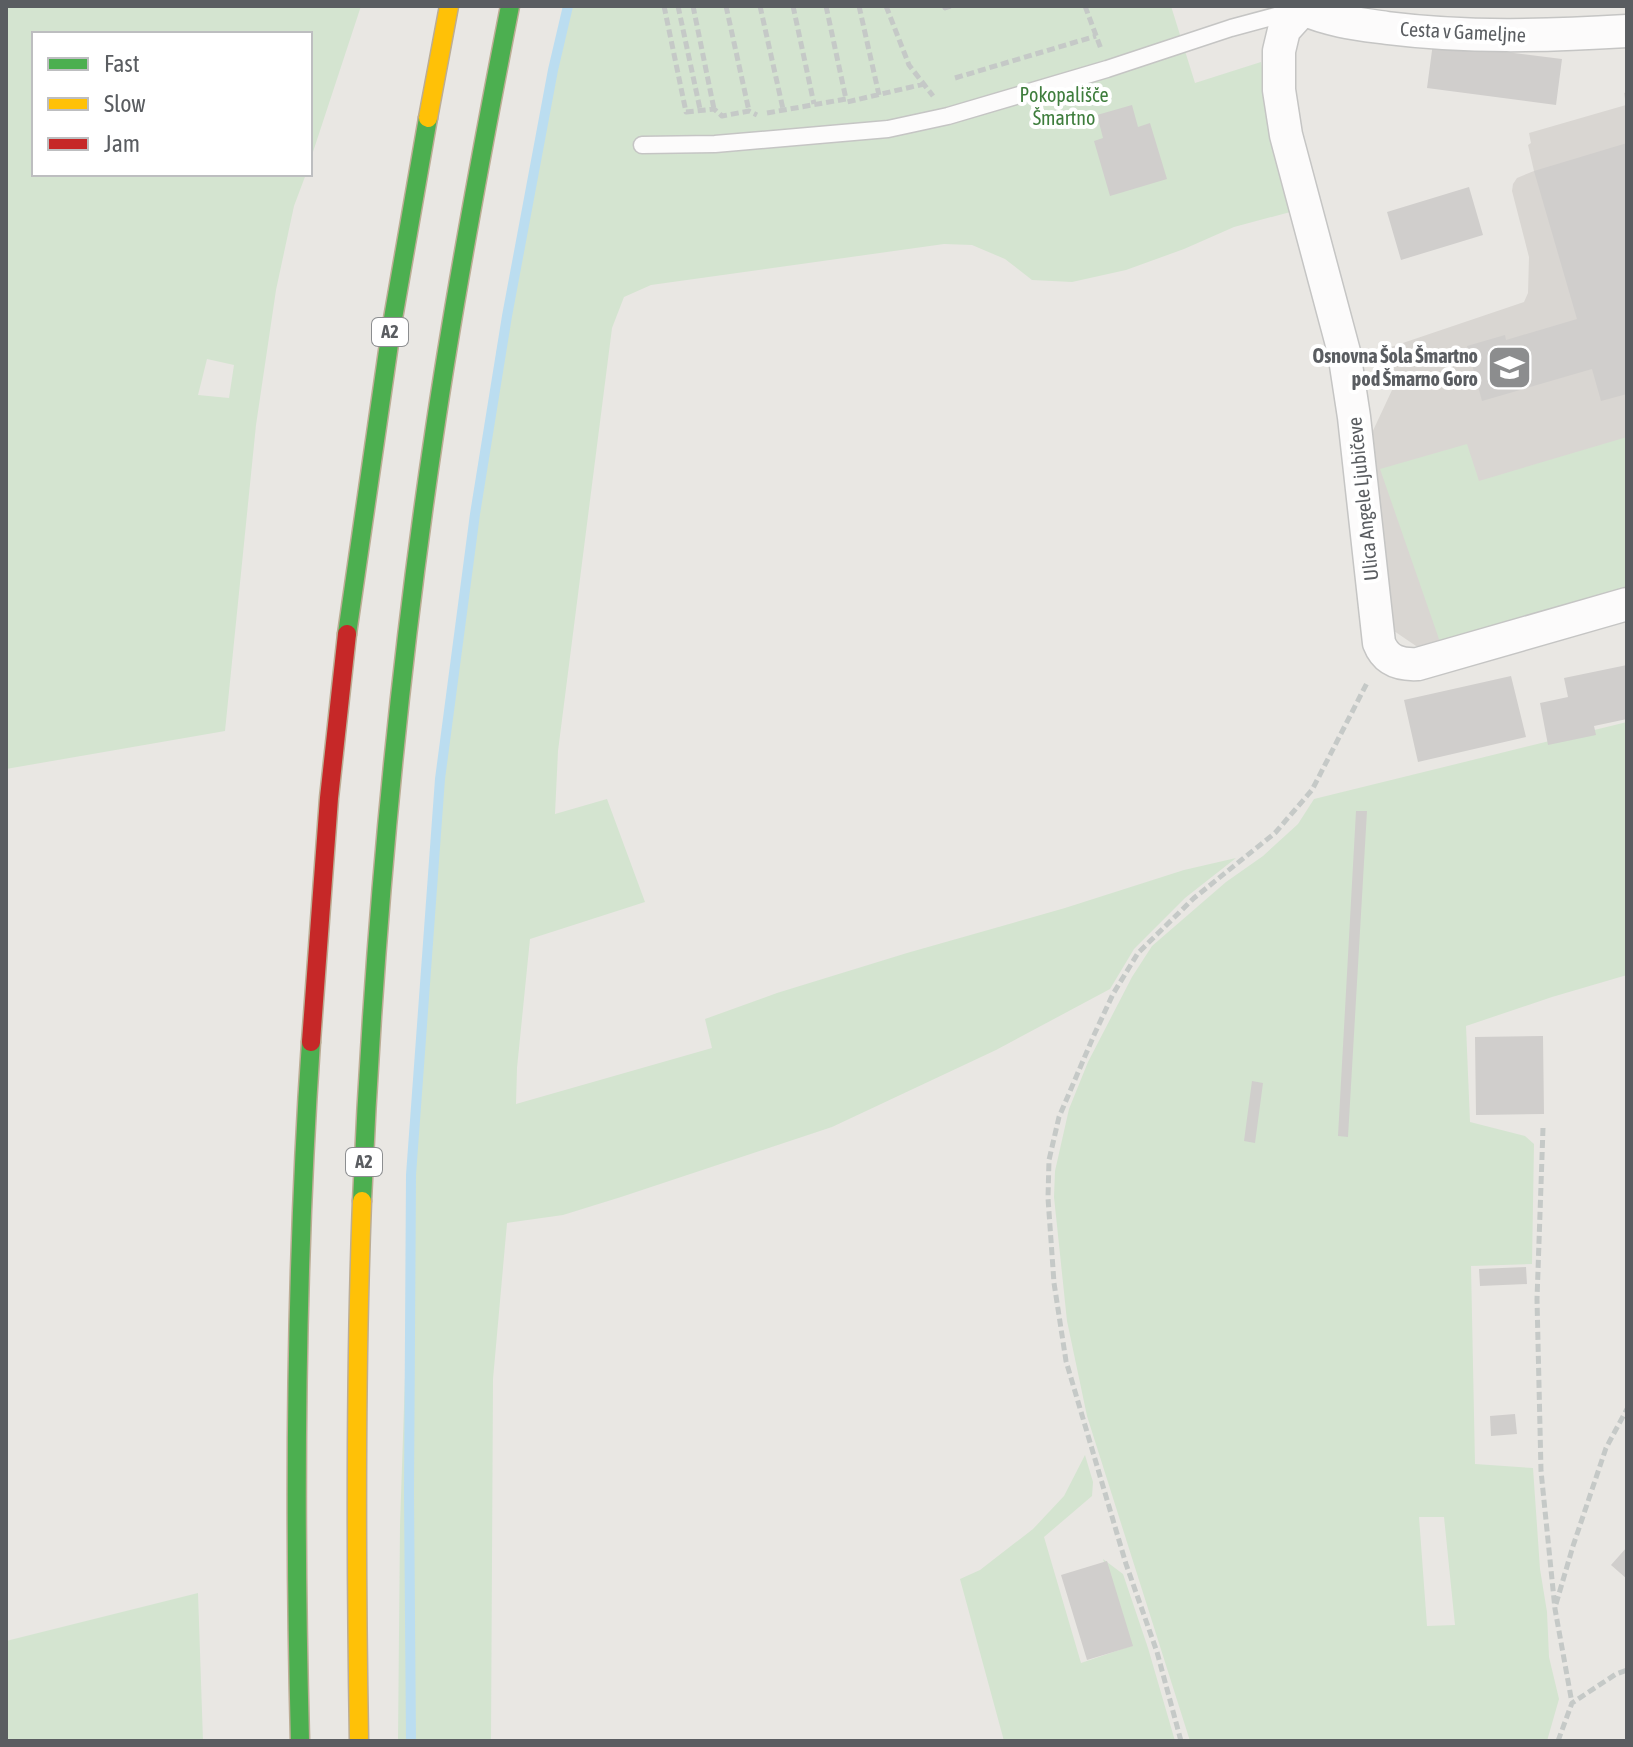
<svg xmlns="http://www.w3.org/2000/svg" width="1633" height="1747" font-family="'Asap Condensed',sans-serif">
	<rect width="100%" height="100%" fill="#e9e7e3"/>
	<path fill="#d9d6d2" d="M1627,92v495l-208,61 -25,-17 -24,-194 23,-49 -5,-40 136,-46 4,-9 1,-36 -17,-66 1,-7 4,-6 17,-7 -6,-26 3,-2 -2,-10 97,-28 -2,-12z"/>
	<path fill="#d4e4d0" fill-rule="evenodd" d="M6,6h355l-51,155v-127h-276v140h272l-12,32 -18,84 -20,135 -31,306 -219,38zM207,359l27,6 -5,33 -31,-3z
		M564,6h607l24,77 66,-21 9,54 24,95 -60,16 -50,22 -58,21 -54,12 -40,-2 -27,-21 -33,-14 -28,-1 -293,41 -27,12 -12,31 -54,423 -3,63 52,-15 38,103 -115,37 -13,129 -1,36 196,-56 -7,-29 72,-26 130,-40 158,-45 119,-38 52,-12 -51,40 -51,51 -24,40 -114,61 -164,77 -211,70 -58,18 -56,8 -14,156 -2,362h-93l2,-215 16,-476 39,-379 42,-322z
		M1627,437v150l-187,55 -60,-173 87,-25 12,37z
		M1627,722v253l-75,22 -86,29 4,96 55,14 9,8 -2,120 -61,2 4,198 58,4 7,101 7,43 2,45 10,42 -12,42h-357l-103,-325 -20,-95 -13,-124 1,-26 14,-62 19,-47 44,-85 20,-31 74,-64 37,-26 35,-32 16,-25zM1419,1517h25l11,108 -28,1z
		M1085,1455l8,27 -1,14 -48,41 37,126 50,-17 -28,-87 20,15 25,74 27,93h-171l-44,-162 20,-9 53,-41 31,-33z
		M198,1593l5,148h-197v-100z"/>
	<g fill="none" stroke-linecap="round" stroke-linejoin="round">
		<path stroke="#bbddf0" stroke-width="10" d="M411,1741l-2,-249 2,-317 29,-396 35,-265 32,-198 46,-246 15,-64"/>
	</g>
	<path fill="#d0cecc" d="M1433,43l129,16 -6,46 -129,-17z
		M1132,105l6,22 12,-4 17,56 -57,17 -16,-55 9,-3 -6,-23z
		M1627,143v251l-26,7 -9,-32 -110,32 -15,-55 38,-11 1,5 71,-21 -43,-148z
		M1469,187l14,48 -82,25 -14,-48z
		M1627,665v54l-33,7 2,9 -48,10 -8,-42 28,-6 -4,-19z
		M1511,676l15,61 -108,25 -14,-62z
		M1356,811h11l-19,326 -10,-1z
		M1543,1036l1,78 -68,1 -1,-78z
		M1252,1081l11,2 -8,60 -11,-2z
		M1526,1267l1,17 -47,2 -1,-17z
		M1515,1414l2,20 -26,2 -1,-20z
		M1627,1547v32l-16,-14z
		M1107,1561l26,85 -46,14 -26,-85z"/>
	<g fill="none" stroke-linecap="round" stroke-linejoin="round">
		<defs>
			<path id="lane" d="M642,145l73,-1 173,-15 60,-13 159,-47 124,-41 63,-17"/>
			<path id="street" d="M1303,9l-19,21 -5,21v39l7,45 58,217 10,65 25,226c7,18 21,22 39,21l209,-60
				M1303,9c27,12 55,15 84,19 80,10 159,8 240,3"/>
			<path id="fast" d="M347,634l44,-304 37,-212
				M362,1201c11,-256 34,-512 72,-766 21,-143 48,-286 76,-429
				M300,1741c-6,-233 -5,-466 11,-699"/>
			<path id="slow" d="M428,118l21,-112
				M359,1741c-3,-180 -4,-360 3,-540"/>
			<path id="jam" d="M311,1042l18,-244 18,-164"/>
		</defs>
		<use href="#lane" stroke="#c5c5c4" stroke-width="19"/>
		<use href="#street" stroke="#c5c5c4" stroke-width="35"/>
		<use href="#fast" stroke="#bcad95" stroke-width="21"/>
		<use href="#slow" stroke="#bcad95" stroke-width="21"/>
		<use href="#jam" stroke="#bcad95" stroke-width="21"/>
		<path stroke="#c5c9c7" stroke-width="5" stroke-dasharray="8 4" stroke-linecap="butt" d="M664,6l22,106 28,-3 8,7 27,-5 8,4
			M678,6l22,103
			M693,6l21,103
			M726,6l23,105
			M760,6l23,103
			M793,6l21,98
			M826,6l20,93
			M859,6l20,89
			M886,6l23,59 24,31
			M944,6l1,2 6,-2
			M1085,6l16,43
			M955,78l141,-42
			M767,113l79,-14 1,3 77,-18
			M1543,1128l-6,171 4,172 14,138 17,94
			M1556,1604l17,-58 33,-98 21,-39
			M1181,1741l-24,-89 -31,-88 -60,-203 -12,-78 -6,-85 1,-38 10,-43 35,-82 19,-41 25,-41 56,-55 81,-65 37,-43 56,-109
			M1558,1741l14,-38 44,-29 11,-4"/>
		<use href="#lane" stroke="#fcfbfb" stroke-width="16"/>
		<use href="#street" stroke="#fcfbfb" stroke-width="32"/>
		<use href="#fast" stroke="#4caf50" stroke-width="18"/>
		<use href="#slow" stroke="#ffc107" stroke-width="18"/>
		<use href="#jam" stroke="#c62828" stroke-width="18"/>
	</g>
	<defs>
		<symbol id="school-square" viewBox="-11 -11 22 22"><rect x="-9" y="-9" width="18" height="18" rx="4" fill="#8c8d8e" stroke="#fff"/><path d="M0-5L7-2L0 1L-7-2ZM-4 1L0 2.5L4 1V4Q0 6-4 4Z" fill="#fff"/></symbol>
	</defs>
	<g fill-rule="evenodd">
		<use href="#school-square" x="1484" y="342" width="51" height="51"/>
	</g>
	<g text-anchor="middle" stroke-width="8" stroke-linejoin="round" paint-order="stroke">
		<g fill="#fff" stroke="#8c8e90" stroke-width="2">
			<rect x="372" y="318" width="36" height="28" rx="6"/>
			<rect x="346" y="1148" width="36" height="28" rx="6"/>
		</g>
		<g font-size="18" font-weight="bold" fill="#5a5d61">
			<text x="390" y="338">A2</text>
			<text x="364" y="1168">A2</text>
		</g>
		<g font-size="20" fill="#5a5d61" stroke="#fff">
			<text transform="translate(1463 32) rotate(3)" y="7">Cesta v Gameljne</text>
			<text transform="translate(1363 499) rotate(-96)" y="7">Ulica Angele Ljubičeve</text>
		</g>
		<g font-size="20" fill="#3e7d3c" stroke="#fff">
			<text x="1064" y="102">Pokopališče<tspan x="1064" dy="23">Šmartno</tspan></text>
		</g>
		<g font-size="20" font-weight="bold" fill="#5a5d61" stroke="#fff" text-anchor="end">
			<text x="1478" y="363">Osnovna Šola Šmartno<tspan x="1478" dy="23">pod Šmarno Goro</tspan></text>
		</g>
	</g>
	<rect width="1633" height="1747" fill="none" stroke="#5a5d61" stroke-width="16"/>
	<rect x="32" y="32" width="280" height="144" fill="#ffffff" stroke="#bdbec0" stroke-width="2"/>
	<rect x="48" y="58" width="40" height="12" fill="#4caf50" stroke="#bdbec0" stroke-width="2"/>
	<text x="104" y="72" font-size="24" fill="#5a5d61">Fast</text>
	<rect x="48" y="98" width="40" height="12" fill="#ffc107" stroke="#bdbec0" stroke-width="2"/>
	<text x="104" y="112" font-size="24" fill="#5a5d61">Slow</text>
	<rect x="48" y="138" width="40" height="12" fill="#c62828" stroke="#bdbec0" stroke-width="2"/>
	<text x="104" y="152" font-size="24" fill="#5a5d61">Jam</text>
</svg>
